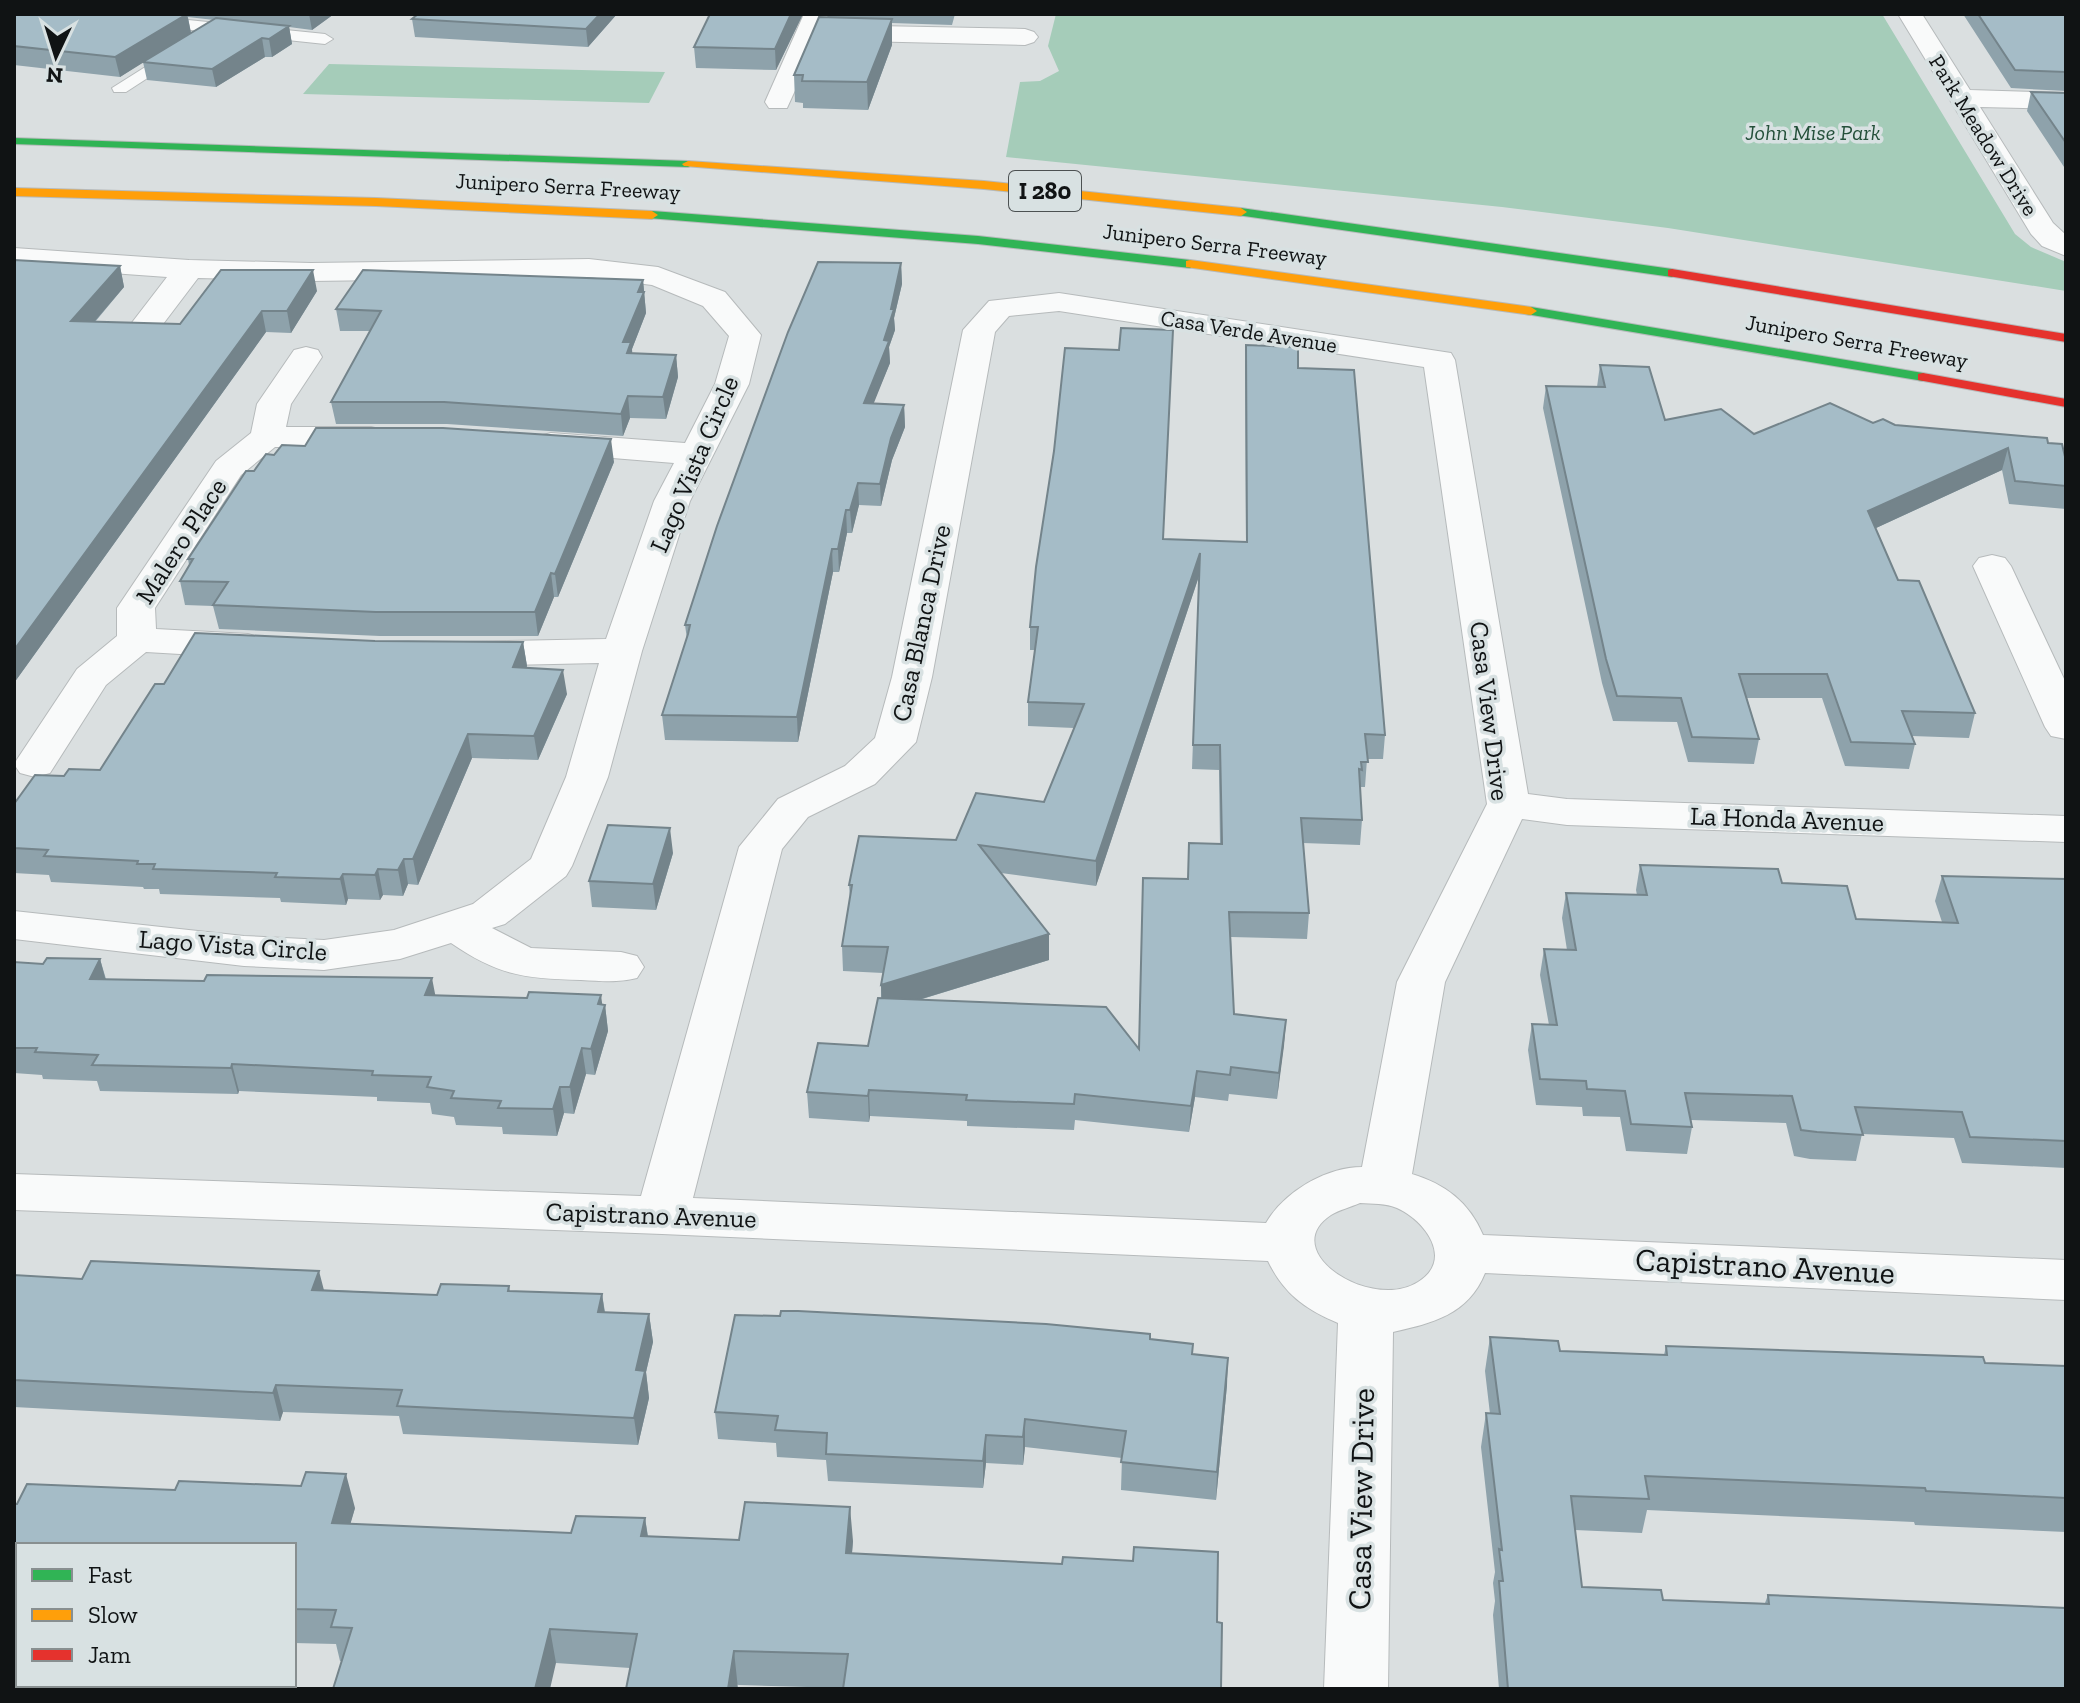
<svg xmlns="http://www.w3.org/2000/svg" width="2080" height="1703" font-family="'Zilla Slab',serif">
	<rect width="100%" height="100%" fill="#dadfe0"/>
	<path fill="#a5ccb9" d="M1056,14h826l133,220 16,13 35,15v29l-398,-63 -166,-21 -496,-50 14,-75 20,-1 19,-10 -11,-25z
		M329,64l336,8 -16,31 -346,-9z"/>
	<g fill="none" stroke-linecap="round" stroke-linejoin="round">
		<defs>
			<path id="lane" d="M77,14h53l195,20 8,5 -8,5 -240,-25z
				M177,47l6,2v6l-57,37h-12l-2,-4z"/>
			<path id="street" d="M804,14h24l-4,11 201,4 9,3 4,5 -4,5 -9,3 -207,-5 -31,68h-18l-4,-6z
				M1898,14h24l48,76 96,3v16l-86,-2 73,116 13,12v21l-24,-10 -11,-12z
				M14,248l175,12 122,3 278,-4 69,8 67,25 36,43 -12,49 -59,117 -48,150 -34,126 -36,89 -6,10 -61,48 -13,4 39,20 90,4 16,4 7,11 -7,11c-19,5 -36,3 -56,2 -57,-2 -82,-4 -130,-37l-51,16 -76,11 -80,-4 -230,-27v-28l230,25 80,4 70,-10 79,-26 58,-45 35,-82 33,-114 -135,3 -14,-4 -6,-8 6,-8 14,-4 142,-3 48,-138 20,-38 -123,-10 -12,-3 -5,-7 5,-7 12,-3 134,10 30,-59 14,-48 -26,-30 -51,-21 -63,-8 -278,4 -113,-3 -44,58 -11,3 -11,-3 -5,-7 40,-52 -153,-11z
				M1059,293l392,60 4,7 73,434 39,5 499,17v26l-499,-17 -45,-6 -77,163 -33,192c33,10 57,28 71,61l583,25v40l-581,-27c-17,42 -53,50 -92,59l-5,357h-64l14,-366c-33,-14 -54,-29 -70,-62l-606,-27 -648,-24v-36l627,22 98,-349 39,-48 67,-33 30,-28 17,-61 71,-347 26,-29zM1059,311l365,56 63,437 -90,178 -35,185c-36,0 -78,25 -96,56l-573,-25 89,-349 26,-32 67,-33 41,-42 16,-65 63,-345 14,-16zM1360,1203c12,1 26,0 37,5 29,13 57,52 21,74 -47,30 -142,-31 -87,-67 8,-5 20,-8 29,-12z
				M306,347l12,3 4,7 -31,47 -5,23h85l12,3 5,7 -5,7 -12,3h-96l-34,28 -86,133 1,21 92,5 14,4 6,8 -6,8 -14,4 -102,-6 -40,33 -56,88 -15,4 -15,-4 -6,-9 63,-95 40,-33v-28l99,-147 35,-28 6,-29 37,-54z
				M1992,555l13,3 6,8 55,117v56l-15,-3 -6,-9 -72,-161 6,-8z"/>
			<path id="fast" d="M14,138l674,23 6,3 -6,3 -674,-23z
				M1241,208l431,61 6,4 -6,4 -435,-62 -2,-3z
				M652,211l326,25 212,24 6,4 -6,4 -212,-24 -330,-26v-6z
				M1531,307l392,66 7,4 -7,4 -397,-67 -1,-3z"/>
			<path id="slow" d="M688,161l296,20 257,27 6,4 -6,4 -257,-27 -300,-23 -2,-2z
				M14,188l362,10 276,13 6,4 -6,4 -276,-13 -362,-10z
				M1190,260l341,47 6,4 -6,4 -345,-48v-6z"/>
			<path id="jam" d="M1672,269l394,65v8l-398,-66v-6z
				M1923,373l143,26v8l-148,-27v-6z"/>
		</defs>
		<use href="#lane" stroke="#b6babb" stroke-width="2"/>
		<use href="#street" stroke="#b6babb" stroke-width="2"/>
		<use href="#fast" stroke="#b6babb" stroke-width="2"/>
		<use href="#slow" stroke="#b6babb" stroke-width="2"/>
		<use href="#jam" stroke="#b6babb" stroke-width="2"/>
		<use href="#lane" fill="#f9fafa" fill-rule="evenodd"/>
		<use href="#street" fill="#f9fafa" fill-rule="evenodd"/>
		<use href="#fast" fill="#30b455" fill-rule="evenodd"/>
		<use href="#slow" fill="#ff9f0a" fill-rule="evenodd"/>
		<use href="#jam" fill="#e5322d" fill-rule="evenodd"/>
	</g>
	<path fill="#8ea2ab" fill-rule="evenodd" d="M14,14h320l-22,16 -23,-3 3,17 -20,13h-7l-49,30 -69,-7 -4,-18 -23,15 -106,-12zM188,17l26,3 -23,13z
		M617,14l-29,33 -173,-10 -3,-18z
		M710,14h93l-27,56 -80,-2 -2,-21z
		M828,14h127l-3,11 -60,-2v22l-24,65 -65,-2v-5l-8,-1 -1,-27 34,-58z
		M1963,14h103v77l-55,-3z
		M2031,92l35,1v77l-39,-59z
		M14,260l106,6 4,21 -29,35 85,2 137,-33 -26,42 -25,-1 -252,351z
		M901,263l1,21 -8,34 1,12 -6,17 1,16 -17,40 31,2 1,22 -13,33 -11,46 -22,-1 -7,28h-5l-8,39h-6l-35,170 -133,-2 -3,-25 25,-76 -2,-14z
		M643,280l3,33 -14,36v4l44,2 2,22 -12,42 -36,-1 -7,18 -176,-12h-111l-5,-22 39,-71h-30l-4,-22z
		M1246,345l52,23 87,367 -2,24h-16l-2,28h-5l2,33 -2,25 -57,-2 6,70 -2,26 -76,-2 3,77 52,6 -9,79 -48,-5 -1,7 -33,-4 -6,35 -114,-12 -1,10 -107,-4v-5l-97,-5 -1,6 -60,-4 -2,-26 61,-46 13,-48v-13l2,-12 -40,-2 -1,-25 8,-48 -1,-13 195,-83 30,-74 -46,-2v-24l7,-52h-5v-23l24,-176 109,88 83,3 -1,-176zM1199,576l-7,193 27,1 1,74 -32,35 -49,170 -220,-49 130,-40v-26l-48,-61 95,13z
		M1600,365l65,55 89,14 119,-11 175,20 18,18v48l-57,-5 -7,-34 -126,58 22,52 77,133 -6,25 -57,-2 3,8 -6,25 -64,-3 -23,-68h-75l12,41 -5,25 -66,-2 -11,-40 -64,-1 -11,-38 -59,-275 3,-22 51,1z
		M614,462l-56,135h-4l-16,39h-158l-161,-7 -6,-23 -28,-1 -5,-24 9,-16 -1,-6z
		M375,641l148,1 4,24 -1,2 41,26 -29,66 -66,-2 -54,127 -10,-1 -5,12 -20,-1 -3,5 -32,-1 -2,6 -65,-3 -1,-4 -120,-4 -1,-5h-15l-1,-2 -92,-5 -2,-7 -35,-2v-69l50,-28 36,-6 64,-86z
		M673,853l-17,57 -64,-3 -3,-26z
		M1640,865l142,18 74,36 86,3 -7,-21 7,-25 124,3v289l-104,-5 -8,-25 -92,-4 -6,27 -46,-2 -16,-3 -8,-33 -95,-3 1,7 -5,27 -61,-3 -6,-34 -37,-1 -1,-9 -46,-2 -8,-55 4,-26 17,1 -9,-50 4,-26 23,1 -5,-32 4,-25 71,2 -1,-5z
		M100,959l6,20 499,26 3,26 -13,44 -9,-1 -12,40 -10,-1 -7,23 -54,-2 -1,-7 -46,-2 -2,-8 -22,-3 -2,-11 -53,-2v-4l-138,-6 -1,3 -138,-3 -3,-10 -54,-2 -1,-4 -28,-2v-111l29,2z
		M14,1275l423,20 72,-9 1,5 92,3 3,18 44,2 4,28 -7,30 3,26 -11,47 -235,-11 -4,-18 -116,-4 -3,9 -266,-14z
		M1490,1337l70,14 104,4 2,-9 319,17 81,3v166l-151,-7 -1,-3 -267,-12 -5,23 -67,-3 7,57 81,13 102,3 3,-8 298,94h-567l-6,-74 2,-14 -2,-18 2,-11 -14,-125 5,-34 4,1 -5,-43z
		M1150,1339l43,5 -1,10 35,31 -11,115 -95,-10 1,-32 -97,-11 -2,18 -37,-2 -3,25 -155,-7 -2,-21 -49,-3 -1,-14 -58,-4 -3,-27z
		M14,1504l341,4 -5,16 221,9 74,-15 3,18 91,4 114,1 -1,12 210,11 71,-3 85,-9 -375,136 -104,-3 -109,-17 -74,-5 -216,-2 -4,-17 -42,-1v-98h-276v108l-4,-1z
		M48,1685h114l-2,4h-110z"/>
	<path fill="#74848b" d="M187,14l4,19 -71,44 -5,-20z
		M309,14h25l-22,16z
		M600,14h17l-29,33 -2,-18z
		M791,14h12l-27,56 -1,-21z
		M892,19v26l-24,65 -1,-28z
		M289,26l3,18 -20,13 -3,-18z
		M262,38l3,19 -49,30 -4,-18z
		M901,263l1,21 -8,34 1,12 -6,17 1,16 -25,62 -1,-22 20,-63z
		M120,266l4,21 -47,55 -6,-21z
		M313,270l4,21 -26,42 -4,-22z
		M643,280l3,33 -14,36 1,14 -4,12 -6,-33 15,-50z
		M262,311l4,21 -252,351v-33z
		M676,355l2,22 -12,42 -3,-22z
		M628,396l2,22 -7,18 -2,-22z
		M904,405l1,22 -13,33 -11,46 -1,-22 11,-46z
		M611,439l3,23 -56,135 -3,-23z
		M2008,448l-6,22 -139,64 5,-23z
		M858,483l1,22 -7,28 -2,-23z
		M846,510l1,23 -8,39 -1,-23z
		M832,549l1,23 -35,170 -1,-25z
		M1200,553l-1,23 -103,310v-25z
		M551,573l3,24 -16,39 -3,-24z
		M523,642l4,24 -11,25 -3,-24z
		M563,670l4,24 -29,66 -4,-24z
		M468,734l4,24 -54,127 -5,-26z
		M670,828l3,25 -17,57 -3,-26z
		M404,859l4,25 -5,12 -5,-26z
		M378,869l5,26 -3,5 -5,-25z
		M343,874l5,25 -2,6 -6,-26z
		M1049,934v26l-167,51 -1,-26z
		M100,959l7,26 -17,-6z
		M432,978l5,26 -12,-9z
		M601,995l2,15 2,-5 3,26 -13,44 -4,-26 7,-45z
		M1286,1020l-2,26 -7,53 2,-26z
		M582,1048l4,26 -12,40 -4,-27z
		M232,1064l7,27 -1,3 -7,-26z
		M1197,1071l-2,26 -6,35 2,-26z
		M560,1087l4,26 -7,23 -4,-27z
		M869,1090l1,26 -1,6 -1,-26z
		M319,1271l7,27 -14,-8z
		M602,1294l4,28 -8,-10z
		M649,1314l4,28 -7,30 3,26 -11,47 -4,-27 2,-48z
		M1228,1358l-1,27 -11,115 1,-28z
		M276,1385l7,27 -3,9 -7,-28z
		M1025,1419v28l-2,18v-28z
		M986,1435v28l-3,25v-27z
		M346,1474l9,34 -14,49 -9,-34z
		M850,1507l3,34 -4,46 -3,-34z
		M645,1518l5,34 -9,-16z
		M550,1629l6,34 -6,26h-15z
		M734,1651l4,38h-10z
		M140,1685h22l-2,4h-19z"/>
	<path fill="#a5bcc7" stroke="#74848b" stroke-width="2" d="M14,14h173l-72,43 -101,-11z
		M418,14h182l-14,15 -174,-10z
		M710,14h81l-16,35 -81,-2z
		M1978,14h88v58l-51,-2z
		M819,17l73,2 -25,63 -65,-1 1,-6h-9z
		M216,18l73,8 -20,13 -7,-1 -50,31 -69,-7z
		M2031,92l35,1v50z
		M14,260l106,6 -49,55 109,3 41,-54h92l-26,41h-25l-248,339z
		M818,262l83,1 -10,46h3l-10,31 5,1 -25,62 40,2 -13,33 -11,46 -22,-1 -8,27h-4l-8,39h-6l-35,168 -135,-2 26,-81 2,-9h-5l32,-99 71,-194z
		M363,270l280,10 -5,12h6l-21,50h8l-4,11 49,2 -13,42 -35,-1 -7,18 -177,-12h-113l50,-91 -45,-2z
		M1121,328l52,2 -10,209 84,3 -1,-197 52,2v21l56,2 31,365 -20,-1 3,28h-7l1,8 -3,-1 3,51 -61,-2 8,95 -80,-1 5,102 52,6 -7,53 -48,-6 -1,8 -33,-4 -6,35 -116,-12 -1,10 -108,-4 1,-5 -98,-5 -1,6 -61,-4 11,-49 50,3 10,-48 228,9 33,42 4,-171 45,1 1,-36 33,1 -2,-99h-27l7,-192 -104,308 -117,-16 70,89 -168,51 7,-38 -46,-1 10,-61h-3l10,-49 97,4 20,-47 68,9 40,-98 -56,-2 10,-75h-8l6,-60 18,-116 11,-103 54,2z
		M1600,365l49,2 16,53 56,-11 33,25 76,-31 43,20 10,-4 12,6 152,13 1,5 14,1 4,17v25l-51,-5 -7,-33 -140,63 30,69 21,1 56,132 -73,-2 13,33 -64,-2 -24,-68h-88l20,65 -67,-2 -11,-39 -64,-2 -11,-37 -60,-273 59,1z
		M316,428h127l168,11 -56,135 -4,-1 -16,39h-159l-163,-7 15,-23 -48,-1 13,-22h-5l58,-88h8l12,-17 8,1 8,-10 23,1z
		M195,633l180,8 148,1 -10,25 50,3 -29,66 -66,-2 -55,125h-9l-6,11 -20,-1 -3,6 -32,-1 -3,5 -65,-2 2,-4 -124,-4 2,-5h-18l1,-3 -94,-5 4,-6 -34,-2v-44l21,-29 29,1 5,-7 31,1 55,-86h9z
		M608,825l62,3 -17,56 -64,-3z
		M1640,865l138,4 4,14 65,3 9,33 102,4 -16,-47 124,3v262l-96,-4 -8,-25 -107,-5 8,28 -46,-3 -16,-2 -9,-34 -107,-3 7,34 -61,-3 -6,-33 -38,-2 -1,-8 -46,-2 -8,-55 25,1 -13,-76 32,1 -10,-57 81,2z
		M47,958l53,1 -10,20 114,2 3,-6 225,3 -7,17 102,3 2,-6 72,3 -3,9 7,1 -14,44 -9,-1 -12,39h-10l-7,22 -55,-1 3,-7 -50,-3 3,-7 -27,-4 4,-10 -59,-2 1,-4 -141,-7 -1,4 -139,-3 6,-10 -63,-3 2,-4h-23v-86l29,2z
		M91,1261l228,10 -7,19 125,5 4,-11 68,2 -1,5 94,3 -4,18 51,2 -13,56 9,1 -11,47 -237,-12 5,-16 -126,-5 -3,8 -259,-13v-105l68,4z
		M781,1311h17l248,13 104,10v5l43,5 -1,10 36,4 -11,114 -96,-10 5,-31 -101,-12 -2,18 -37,-2 -3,26 -157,-7 1,-21 -52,-3 3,-14 -63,-4 20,-97 45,1z
		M1490,1337l68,4 2,10 107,4 -1,-9 317,11 2,6 81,3v132l-140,-7 -1,-3 -280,-12 4,23 -78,-3 11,91 79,3 2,10 106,4 -1,-9 298,13v81h-558l-9,-108h4l-4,-32 3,1 -16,-137 14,1z
		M306,1472l40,2 -14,49 239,10 5,-17 69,2 -4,18 98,4 6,-38 105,5 -4,46 216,11 1,-7 70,4 1,-14 84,5 -1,70 5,1 -1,66h-378l5,-35 -114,-3 -6,38h-102l11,-55 -87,-5 -15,60h-202l19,-61 -21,-1 5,-17 -42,-1v-64h-276v74h-4v-115h3l10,-20 148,6 4,-9 122,5z"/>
	<g text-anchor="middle" stroke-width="7" stroke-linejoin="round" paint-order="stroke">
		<g font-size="22" font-style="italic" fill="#24503a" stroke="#d8e1e2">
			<text x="1813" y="140">John Mise Park</text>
		</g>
		<g font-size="22" fill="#101314" stroke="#d8e1e2">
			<text transform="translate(1984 135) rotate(58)" y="8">Park Meadow Drive</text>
			<text transform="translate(568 186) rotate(3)" y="8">Junipero Serra Freeway</text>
			<text transform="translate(1215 244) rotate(7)" y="8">Junipero Serra Freeway</text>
			<text transform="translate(1249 331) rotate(9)" y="8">Casa Verde Avenue</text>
			<text transform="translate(1857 341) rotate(10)" y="8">Junipero Serra Freeway</text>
		</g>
		<rect fill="#d8e1e2" stroke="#4c5152" stroke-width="2" x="1009" y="171" width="72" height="40" rx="6"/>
		<g font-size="24" font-weight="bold" fill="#101314">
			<text x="1045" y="199">I 280</text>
		</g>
		<g font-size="26" fill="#101314" stroke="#d8e1e2">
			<text transform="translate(694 464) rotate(-67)" y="9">Lago Vista Circle</text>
			<text transform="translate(181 541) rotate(-57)" y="9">Malero Place</text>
			<text transform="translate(921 623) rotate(-78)" y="9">Casa Blanca Drive</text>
			<text transform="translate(1490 711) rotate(83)" y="9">Casa View Drive</text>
			<text transform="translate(1787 819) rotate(2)" y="9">La Honda Avenue</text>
			<text transform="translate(233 945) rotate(4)" y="9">Lago Vista Circle</text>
			<text transform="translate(651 1215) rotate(2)" y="9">Capistrano Avenue</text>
		</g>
		<g font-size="32" fill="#101314" stroke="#d8e1e2">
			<text transform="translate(1765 1266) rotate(3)" y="11">Capistrano Avenue</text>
			<text transform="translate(1361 1499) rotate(-89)" y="11">Casa View Drive</text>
		</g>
	</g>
	<rect width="2080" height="1703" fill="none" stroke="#101314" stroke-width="32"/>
	<rect x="16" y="1543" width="280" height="144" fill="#d8e1e2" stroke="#888f90" stroke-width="2"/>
	<rect x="32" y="1569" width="40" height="12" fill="#30b455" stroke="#888f90" stroke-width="2"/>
	<text x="88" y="1583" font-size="24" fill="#101314">Fast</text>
	<rect x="32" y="1609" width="40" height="12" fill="#ff9f0a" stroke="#888f90" stroke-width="2"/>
	<text x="88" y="1623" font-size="24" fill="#101314">Slow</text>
	<rect x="32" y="1649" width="40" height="12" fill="#e5322d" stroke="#888f90" stroke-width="2"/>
	<text x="88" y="1663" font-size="24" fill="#101314">Jam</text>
	<g transform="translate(56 56) rotate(184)" stroke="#d8e1e2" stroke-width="6" paint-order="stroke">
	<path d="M0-6L14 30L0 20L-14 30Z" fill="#101314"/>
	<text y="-12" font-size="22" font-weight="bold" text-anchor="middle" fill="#101314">N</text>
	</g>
</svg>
